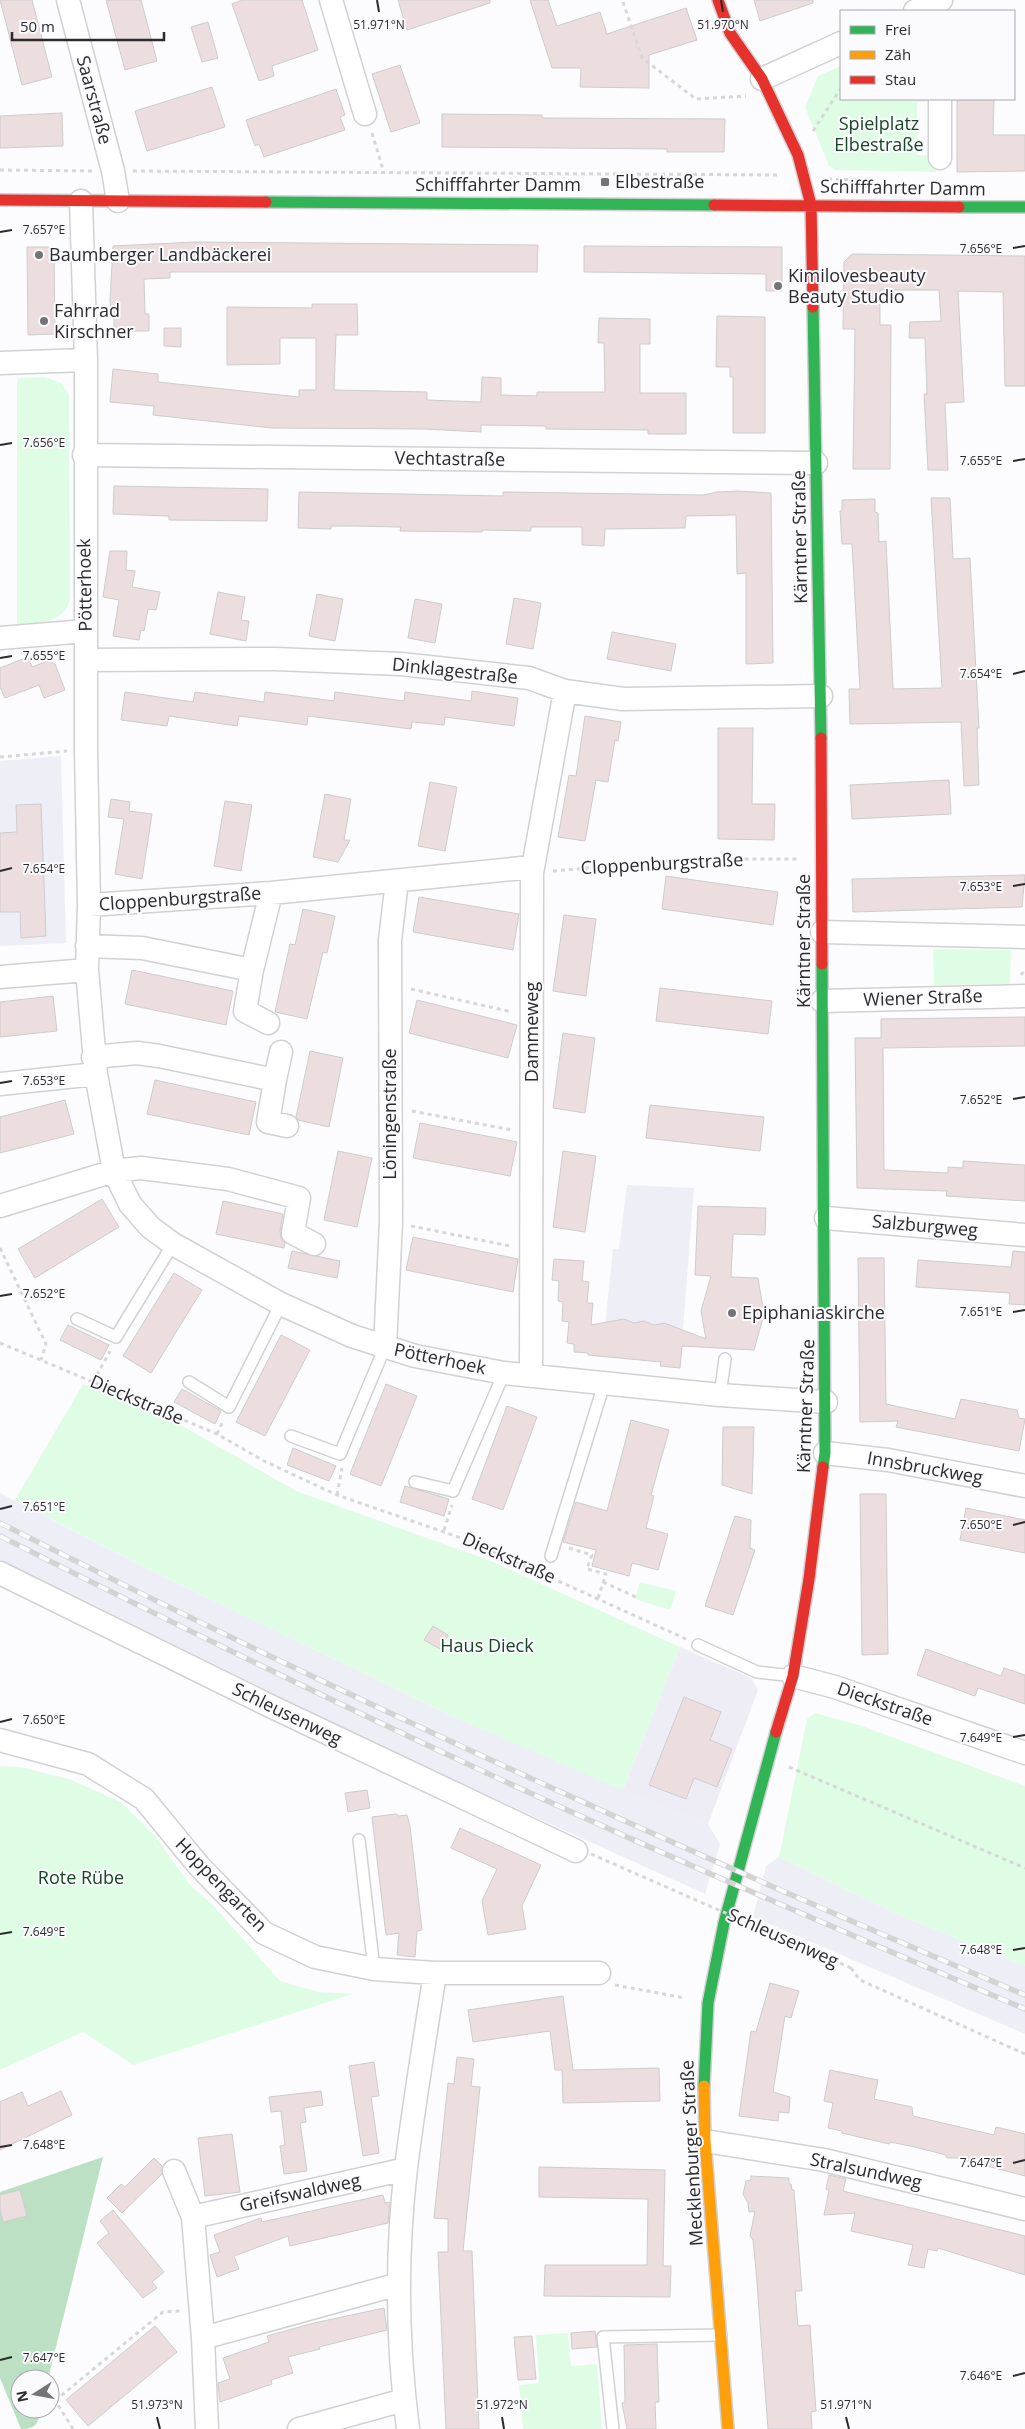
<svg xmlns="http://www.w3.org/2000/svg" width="1025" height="2429" font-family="'Open Sans',sans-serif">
	<rect width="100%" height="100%" fill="#fcfcfe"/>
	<path fill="#eeedf5" d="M680,1647l71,31 7,12 -50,134 -85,-34z"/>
	<path fill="#eeeef7" d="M61,756l5,187 -66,3v-185z
		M627,1185l67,3 -14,180 -20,-2v-4l-72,-7 3,-31 14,1 8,-76h6z
		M0,1493l150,77 306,148 252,106 12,20 -15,50 -305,-138 -400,-196z
		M779,1857l118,57 128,52v68l-272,-117 13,-51z"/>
	<path fill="#dffde5" d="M841,66v33h92v3h-16v53h16l3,3v14l-101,-2 -6,-4 -24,-59 13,-31z
		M45,377l16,6 8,11 1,206c-7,24 -32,22 -53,25v-247z
		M933,949l78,1 -1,34 -76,1z
		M83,1384l60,22 36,18 117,67 195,70 189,86 -57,143 -167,-72 -306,-148 -135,-70z
		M640,1582l36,9 -6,19 -35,-11z
		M815,1713l47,13 163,60v180l-128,-52 -118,-57 28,-138z
		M0,1766l21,1 48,12 52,23 34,34 35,49 23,20 67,76 39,11 34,2 -220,71 -50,-33 -83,38z
		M568,2333l3,33 26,-2 5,65h-79l-4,-44 20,-2 -3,-48z"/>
	<path fill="#bce0c3" d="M103,2157l-55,222h-28v30h21c-3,14 -4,20 -20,20l-21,-51v-186z"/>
	<path fill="#ecdedf" stroke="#cdcccc" d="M0,0h32l20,77 -30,8z
		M106,0h35l16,61 -32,9z
		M242,0h60l16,50 -46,16 2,10 -15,5 -27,-77z
		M398,0h92v3l-83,27z
		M530,0h18l9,26 43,-14 7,22 79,-26 11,32 -48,15v33l-69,-1 1,-19h-29z
		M754,0h59v3l-53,18z
		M208,22l10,36 -16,4 -11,-35z
		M400,65l20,58 -29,9 -19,-58z
		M212,87l13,40 -78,24 -12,-40z
		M336,89l9,26 -5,2 5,13 -81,27 -5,-13 -4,2 -9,-26z
		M957,99h37l-1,36h32v36l-68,1z
		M62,113l1,33 -63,2v-32z
		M442,114l100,1v3l183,1 -1,33h-57v-3l-225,-2z
		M195,242l343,3 -1,27h-367v6l-26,1 1,35h4v17h-35v-21h-3l-1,-9 3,-55z
		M584,246l198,1v44h-16v-17l-182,-2z
		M27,247h27l1,87 -27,1z
		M852,254l173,2v130h-20l-2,-94 -45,-1 6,111 -19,1 3,67h-20l-4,-76h3l-2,-56h-16l1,-16 31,-1 -2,-31h-59v35h11l-1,144h-37l2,-140h-12l1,-67z
		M312,304h45l1,31h-22l-2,55 93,2v8l54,2 1,-25 19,1v17l36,1v-4h68l-1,-49h-6l1,-25 51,1v25h-10v49h46v41h-38v-4l-102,-1v-3l-65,-1v7l-56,-3 -153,-1 -119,-13 1,-9 -44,-4 3,-33 45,5v8l141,15v-7h17v-52h-36v26l-53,1v-58l85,1z
		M717,316l48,1v116h-32v-56h-3v-10h-14z
		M164,328h17v19l-17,-1z
		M114,486l154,3 -1,32 -98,-1v-4l-56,-2z
		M738,491l33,2 2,170 -27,1v-91l-9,1 -1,-59 -50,1 -1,12 -80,1 -1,17 -22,-1v-18h-51v4l-49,-1v2l-82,-1 1,-4 -50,-1h-20v3l-33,-1 1,-36 204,4v-4l201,3 13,-3z
		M931,498h19l3,61 17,-1 9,170h-2l2,57 -15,1 -3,-64 -111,2 -1,-35h11l-8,-145h-10l-2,-33h2v-11l33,-1v13l3,1 1,29 7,-1 7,148 49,-1z
		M110,551h17l-1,19 9,1 -3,16 28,5 -4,18 -8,-1 -4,22 -3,-1 -2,10 -26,-4 6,-36 -16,-3z
		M218,592l27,5 -4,23 8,1 -3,20 -36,-7z
		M317,594l26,5 -8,42 -26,-5z
		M514,598l27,5 -8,46 -27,-5z
		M415,599l27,5 -7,39 -27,-5z
		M612,632l64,12 -5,27 -64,-12z
		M28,657l4,10 16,-6 7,3 10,26 -21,8 -5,-13 -34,13 -5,-11v-19z
		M472,691l46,7 -4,28 -69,-9 -1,8 -32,-3 -1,7 -103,-13 -1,9 -68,-9 -2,10 -68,-10 -2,10 -46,-6 4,-28 68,10 2,-10 69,10 1,-10 69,9 1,-9 69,9 1,-9 66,9z
		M585,716l36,6 -3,19 -3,-1 -7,42 -12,-2 -11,61 -27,-4 11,-62 7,1z
		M718,728h35l-1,76h23l-1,36 -56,-1z
		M949,780l2,34 -99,5 -2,-34z
		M430,782l27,5 -12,64 -27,-5z
		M325,794l26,5 -7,41h6l-12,22 -25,-5z
		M111,799l19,3 -1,9 23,3 -10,65 -27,-5 9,-55 -16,-2z
		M225,801l27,4 -11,66 -27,-5z
		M41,804l5,132 -25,2 -1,-26h-20v-79l17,-1 -1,-27z
		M1025,875l-3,32 -169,5 -1,-33z
		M666,876l112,16 -5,33 -111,-16z
		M419,897l100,17 -6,36 -100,-18z
		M303,909l32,7 -8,37 -4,-1 -16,67 -32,-7 15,-68 5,1z
		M564,915l32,4 -10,77 -33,-5z
		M132,970l101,21 -7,34 -101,-21z
		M660,988l112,13 -4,33 -112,-13z
		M53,996l4,35 -57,6v-35z
		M417,1000l100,25 -9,33 -99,-25z
		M1025,1017v29l-142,2 1,122 64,3v-6l15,1v-7l62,4v36l-79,-5 1,-5 -90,-3 -2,-150h26v-19z
		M563,1033l32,5 -10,75 -32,-5z
		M310,1051l33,7 -14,69 -31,-7 -2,-3z
		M155,1080l101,22 -7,33 -102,-21z
		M65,1100l9,34 -74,19v-36z
		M650,1105l114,12 -4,34 -114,-13z
		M420,1123l97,19 -7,34 -97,-18z
		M338,1151l34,7 -15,69 -33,-7z
		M563,1151l33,5 -11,76 -32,-5z
		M102,1199l17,28 -84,51 -17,-29z
		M223,1201l60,13 -3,17 1,7 4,5 -1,5 -68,-14z
		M698,1206l68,2 -1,27 -32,-1 -2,43 27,1 6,36 -10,36 -72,-4 -2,22 -20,-2 1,-4 -73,-7v-2l-14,-1v-8l-7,-1 2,-21 -7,-1 1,-19 -5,-1 1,-20 -7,-1 2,-21 30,2 -2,20 7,1 -2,21h6l-2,22 33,-6 10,4 10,-2 10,4 10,-2 42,16 -5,-28 10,-35 -16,-1z
		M413,1237l105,22 -5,33 -107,-22z
		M292,1251l48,10 -3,17 -49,-10z
		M1013,1251l12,1v53l-16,-1 1,-11 -94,-6 2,-27 93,7z
		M858,1258h26l2,146 69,15 6,-20 56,11 2,8 6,1 -6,32 -123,-24 2,-6 -38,1z
		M174,1273l28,17 -51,83 -28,-17z
		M68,1325l41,20 -8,15 -41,-20z
		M281,1335l29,15 -45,86 -29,-14z
		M386,1384l31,12 -36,90 -31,-12z
		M182,1389l39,22 -6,13 -41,-22z
		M507,1406l30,11 -34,93 -31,-11z
		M631,1420l38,10 -18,65 3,1 -8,32 22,6 -10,36 -26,-7 -3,13 -37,-10 4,-16 -33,-8 13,-40 31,9z
		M723,1427h31l-2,67 -30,-9z
		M293,1448l43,18 -7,15 -42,-16z
		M405,1486l44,13 -5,17 -44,-14z
		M860,1494h26l2,160 -26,1z
		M966,1508l59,12v33l-65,-13z
		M735,1516l16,4 -1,28 5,2 -22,65 -28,-9z
		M433,1626l15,9 -8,14 -16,-9z
		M926,1649l75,27 3,-8 21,7v29l-47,-16 -3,8 -58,-21z
		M684,1697l37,15 -11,28 22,9 -15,38 -23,-9 -8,21 -37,-14z
		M367,1790l3,18 -22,4 -3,-19z
		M396,1814l3,2 8,-1 3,11 12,104 -5,1 -2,26 -18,-2 2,-22 -13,2 -14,-118z
		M460,1828l81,37 -19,41 4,23 -38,6 -6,-34 15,-32 -46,-21z
		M770,1983l29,8 -8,27 -6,-2 -12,76 17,5 -1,16 -10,-1 -1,9 -39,-5 12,-85 5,1z
		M563,1996l10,74 86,-2 1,33 -97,2 -1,-33h-7l-5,-39 -77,11 -5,-32z
		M457,2057l17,2 -3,27 9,1 -17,164h9l7,178h-33l-8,-177h10v-33l-14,-1 14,-135 6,1z
		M374,2062l5,34 -8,1 8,56 -16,3 -14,-90z
		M830,2070l48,10 -4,19 38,8 1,9 81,19 2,-8 29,7v42l-68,-18h-10l-1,-3 -31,-8 -25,-5 -1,2 -47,-11v-2l-14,-3 5,-25 -9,-2z
		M61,2091l11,24 -72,35v-48l22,-10 6,14z
		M321,2091l2,14 -19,3 2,14 -6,1 7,48 -23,3 -4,-28 5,-1 -4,-34 -10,1 -2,-15z
		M232,2134l8,58 -35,4 -7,-58z
		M154,2158l8,8v8l-40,39 -15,-15 14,-14 4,3z
		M539,2167l126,3 -2,96h8l-1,31 -126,-1 1,-31h102l1,-66 -109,-2z
		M829,2175l17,4 -3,12 182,45v39l-87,-27 -1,3 -9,-2 -4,19 -16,-3 5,-20 -62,-14 4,-18 -31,2 5,-25 -3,-1z
		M751,2176l38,2v6h2l1,6h2l8,101h-7l3,35 12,-1 6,86 -5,1 1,17h-44l-12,-159 -3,-30 -3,-4 5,-25 -6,1 -1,-9 -5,-9 3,-13 5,-1z
		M20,2190l7,26 -24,6 -3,-12v-15z
		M383,2195l2,8 5,-1 -2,21 -98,23 -2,-10 -54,20 5,13 -22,8 -7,-22 10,-3 -6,-17 47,-17 1,4z
		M113,2210l51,62 -12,10 5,6 -14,10 -46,-55 12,-10 -9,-12z
		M384,2308l3,22 -68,17 1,2 -32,8 5,16 -22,7 1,4 -52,18 -2,-19 12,-4 -7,-21 46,-16 -2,-6 47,-13z
		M155,2326l22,26 -89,74 -22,-26z
		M595,2331l2,16 -25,2 -1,-16z
		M532,2336l4,43 -18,1 -4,-43z
		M657,2344l2,58h-4l1,27h-29l-5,-26 3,-1 -1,-57z"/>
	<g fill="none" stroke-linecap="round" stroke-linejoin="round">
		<defs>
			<path id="lane" d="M77,1319l39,18 57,-93
				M189,1382l40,25 52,-103
				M720,1395l5,-36
				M291,1436l49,18 45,-107
				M415,1482l38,9 51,-118
				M551,1556l53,-172
				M698,1645l59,27 36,4
				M359,1840l15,129
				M613,2429l-10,-92 118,-2"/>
			<path id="street" d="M68,0l45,171 5,30
				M331,0l34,114
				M915,11l26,-11
				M762,79l79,-36
				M940,99v59
				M81,201l5,159v390l3,155 -2,65 9,104 18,97 16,33 20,23 23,17 108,60 71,32 63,20 89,17 216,22 106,7
				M0,363l86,-3
				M84,455l732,8
				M0,638l86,-7
				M86,660l189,-1 126,5 128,14 36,13 58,8 198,-3
				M89,905l182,-12 261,-26
				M822,932l203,5
				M87,946l55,2 110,22 -7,41 23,12
				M252,970l19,-77
				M0,977l87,-7
				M822,1001l203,-5
				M93,1057l44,-4 22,3 116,24 -7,42 19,4
				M275,1080l6,-28
				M0,1084l96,-10
				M0,1206l114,-35 27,-3 87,11 71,19 -6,35 21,11
				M826,1218l199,17
				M385,1347l6,-125 -1,-282 7,-59
				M531,1376l1,-503 33,-182
				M825,1453l63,7 137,26
				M0,1573l268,132 308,146
				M793,1676l42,11 190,66
				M0,1740l88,24 56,35 55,67 65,67 51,24 59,12 61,4h164
				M705,2141l119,19 201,49
				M174,2171l19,46 10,121 4,91
				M193,2217l213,-48
				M203,2338l196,-54
				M299,2429l105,-29
				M408,2429c-11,-85 -12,-175 -2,-261 8,-65 19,-130 29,-195"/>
			<path id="fast" d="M266,202l448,3
				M959,207h66
				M813,307l8,431
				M822,964l3,489 -2,14
				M704,2086l4,-83 16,-80 52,-191"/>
			<path id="slow" d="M704,2086l1,55 23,288"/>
			<path id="jam" d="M718,0l12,33 32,46 36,76 13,50 2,102
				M0,200l266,2
				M714,205l245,2
				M821,738l1,226
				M776,1732l17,-56 16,-97 14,-112"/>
		</defs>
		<use href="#lane" stroke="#d1d1d3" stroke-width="14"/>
		<use href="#street" stroke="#d1d1d3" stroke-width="25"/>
		<use href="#fast" stroke="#d1d1d3" stroke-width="14"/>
		<use href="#slow" stroke="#d1d1d3" stroke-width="14"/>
		<use href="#jam" stroke="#d1d1d3" stroke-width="14"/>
		<path stroke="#d7d7d8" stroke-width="3" stroke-dasharray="4 4" stroke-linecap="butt" d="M623,2l19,56 54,41 50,-3
			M813,131l28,-43
			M372,133l12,40
			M0,170l92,1
			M133,171l647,4
			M828,179l41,1
			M0,757l67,-6
			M553,871l139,-12h106
			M1021,975l4,-5
			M411,989l101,23
			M412,1111l100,19
			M411,1226l99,20
			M0,1248l46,96 -5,16
			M0,1343l217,91 47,27 73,34 133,46 216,98
			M93,1382l17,-31
			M217,1434l6,-13
			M337,1495l5,-27
			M444,1530l8,-25
			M569,1548l23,7 -5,14 19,5 -8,24
			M603,1582l33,15
			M789,1767l236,101
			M851,1968l9,12 165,74
			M615,1985l70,13
			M73,2429l-15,-24 -1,-6 106,-87 17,-1"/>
		<use href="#lane" stroke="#fff" stroke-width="11"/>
		<use href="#street" stroke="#fff" stroke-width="22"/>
		<use href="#fast" stroke="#30b455" stroke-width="11"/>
		<use href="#slow" stroke="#ff9f0a" stroke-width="11"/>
		<use href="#jam" stroke="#e5322d" stroke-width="11"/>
		<defs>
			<path id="rail" d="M0,1523c336,170 678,326 1025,472
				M0,1536c152,77 305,152 459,224 187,88 376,168 566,249"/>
		</defs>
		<use href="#rail" stroke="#d3d3d4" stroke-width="5.5"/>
		<use href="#rail" stroke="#fbfbff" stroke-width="4" stroke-dasharray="11" stroke-linecap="butt"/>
		<path stroke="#d7d7d8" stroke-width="3" stroke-dasharray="4 4" stroke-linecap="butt" d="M591,1854l260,114"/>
	</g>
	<path fill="none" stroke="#2b2b2d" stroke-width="2" d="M377,0l2,12M721,0l2,12M0,232l12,-2M1013,248l12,-2M0,445l12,-2M1013,461l12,-2M0,658l12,-2M1013,674l12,-3M0,871l12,-3M1013,886l12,-2M0,1083l12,-2M1013,1099l12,-2M0,1296l12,-2M1013,1312l12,-2M0,1509l12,-3M1013,1525l12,-3M0,1722l12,-3M1013,1737l12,-2M0,1934l12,-2M1013,1950l12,-2M0,2147l12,-2M1013,2163l12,-3M0,2360l12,-3M1013,2376l12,-3M157,2417l3,12M502,2417l2,12M846,2417l3,12"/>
	<g fill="#747476" stroke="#fbfbff" stroke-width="2">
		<rect x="600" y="177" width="10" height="10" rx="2.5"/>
		<circle cx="39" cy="255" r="5"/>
		<circle cx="778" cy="286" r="5"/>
		<circle cx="44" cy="321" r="5"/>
		<circle cx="732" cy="1313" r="5"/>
	</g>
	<g text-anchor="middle" stroke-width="4" stroke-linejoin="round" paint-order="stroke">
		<g font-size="18" fill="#2b2b2d" stroke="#fbfbff">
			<text transform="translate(94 100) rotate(75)" y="6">Saarstraße</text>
			<text x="498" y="191">Schifffahrter Damm</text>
			<text transform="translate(903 188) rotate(1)" y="6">Schifffahrter Damm</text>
			<text transform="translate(450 459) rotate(1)" y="6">Vechtastraße</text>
			<text transform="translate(800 537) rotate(-91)" y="6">Kärntner Straße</text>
			<text transform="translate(85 585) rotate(-91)" y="6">Pötterhoek</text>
			<text transform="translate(455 671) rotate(6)" y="6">Dinklagestraße</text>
			<text transform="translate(662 864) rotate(-3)" y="6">Cloppenburgstraße</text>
			<text transform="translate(180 899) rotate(-4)" y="6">Cloppenburgstraße</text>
			<text transform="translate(804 941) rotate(-90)" y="6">Kärntner Straße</text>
			<text transform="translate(923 998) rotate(-2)" y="6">Wiener Straße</text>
			<text transform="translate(532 1032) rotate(-90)" y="6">Dammeweg</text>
			<text transform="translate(390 1114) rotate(-90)" y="6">Löningenstraße</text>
			<text transform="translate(925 1226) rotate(5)" y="6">Salzburgweg</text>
			<text transform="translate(440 1359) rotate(12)" y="6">Pötterhoek</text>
			<text transform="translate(137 1400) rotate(23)" y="6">Dieckstraße</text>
			<text transform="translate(806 1406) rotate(-88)" y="6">Kärntner Straße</text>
			<text transform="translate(925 1468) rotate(10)" y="6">Innsbruckweg</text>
			<text transform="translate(509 1558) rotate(24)" y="6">Dieckstraße</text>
			<text transform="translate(885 1704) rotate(19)" y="6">Dieckstraße</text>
			<text transform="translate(287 1714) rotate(26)" y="6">Schleusenweg</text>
			<text transform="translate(221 1885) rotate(46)" y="6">Hoppengarten</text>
			<text transform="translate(783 1938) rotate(24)" y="6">Schleusenweg</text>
			<text transform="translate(692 2153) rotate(-93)" y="6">Mecklenburger Straße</text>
			<text transform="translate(866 2171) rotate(12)" y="6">Stralsundweg</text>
			<text transform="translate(300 2193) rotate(-12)" y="6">Greifswaldweg</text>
		</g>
		<g font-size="18" fill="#174622" stroke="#fbfbff">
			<text x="879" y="130">Spielplatz<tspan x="879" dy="21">Elbestraße</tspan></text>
			<text x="487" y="1652">Haus Dieck</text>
			<text x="81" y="1884">Rote Rübe</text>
		</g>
		<g font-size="18" fill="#2b2b2d" stroke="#fbfbff" text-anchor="start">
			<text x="615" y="188">Elbestraße</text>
			<text x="49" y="261">Baumberger Landbäckerei</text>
			<text x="788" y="282">Kimilovesbeauty<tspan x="788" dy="21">Beauty Studio</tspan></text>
			<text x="54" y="317">Fahrrad<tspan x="54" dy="21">Kirschner</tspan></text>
			<text x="742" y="1319">Epiphaniaskirche</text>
		</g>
	</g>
	<g font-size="12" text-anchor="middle" fill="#2b2b2d" stroke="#fbfbff" stroke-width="4" stroke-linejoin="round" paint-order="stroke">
		<text x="379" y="29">51.971°N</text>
		<text x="723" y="29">51.970°N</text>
		<text x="44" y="234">7.657°E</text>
		<text x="981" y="253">7.656°E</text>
		<text x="44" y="447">7.656°E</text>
		<text x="981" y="465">7.655°E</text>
		<text x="44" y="660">7.655°E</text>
		<text x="981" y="678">7.654°E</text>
		<text x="44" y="873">7.654°E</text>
		<text x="981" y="891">7.653°E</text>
		<text x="44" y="1085">7.653°E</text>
		<text x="981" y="1104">7.652°E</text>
		<text x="44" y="1298">7.652°E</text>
		<text x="981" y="1316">7.651°E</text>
		<text x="44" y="1511">7.651°E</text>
		<text x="981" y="1529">7.650°E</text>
		<text x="44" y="1724">7.650°E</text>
		<text x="981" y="1742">7.649°E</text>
		<text x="44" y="1936">7.649°E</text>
		<text x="981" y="1954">7.648°E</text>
		<text x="44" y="2149">7.648°E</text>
		<text x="981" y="2167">7.647°E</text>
		<text x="44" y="2362">7.647°E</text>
		<text x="981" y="2380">7.646°E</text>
		<text x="157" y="2409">51.973°N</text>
		<text x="502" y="2409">51.972°N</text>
		<text x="846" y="2409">51.971°N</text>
	</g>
	<rect x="840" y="10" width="175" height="90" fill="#fbfbff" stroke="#a8a8ab"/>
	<rect x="850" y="26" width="25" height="8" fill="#30b455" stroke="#a8a8ab"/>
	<text x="885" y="35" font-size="15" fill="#2b2b2d">Frei</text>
	<rect x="850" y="51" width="25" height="8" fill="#ff9f0a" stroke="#a8a8ab"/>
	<text x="885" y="60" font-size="15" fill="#2b2b2d">Zäh</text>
	<rect x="850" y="76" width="25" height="8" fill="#e5322d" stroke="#a8a8ab"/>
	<text x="885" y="85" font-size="15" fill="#2b2b2d">Stau</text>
	<g transform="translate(35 2394) rotate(259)"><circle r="24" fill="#fbfbff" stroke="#a8a8ab"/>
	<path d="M0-4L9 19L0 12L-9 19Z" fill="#747476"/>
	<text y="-8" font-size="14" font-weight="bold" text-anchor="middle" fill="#2b2b2d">N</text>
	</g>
	<path d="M12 32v8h152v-8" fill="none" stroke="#2b2b2d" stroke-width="2.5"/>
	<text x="20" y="32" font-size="15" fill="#2b2b2d" stroke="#fbfbff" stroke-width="4" paint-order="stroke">50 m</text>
</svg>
